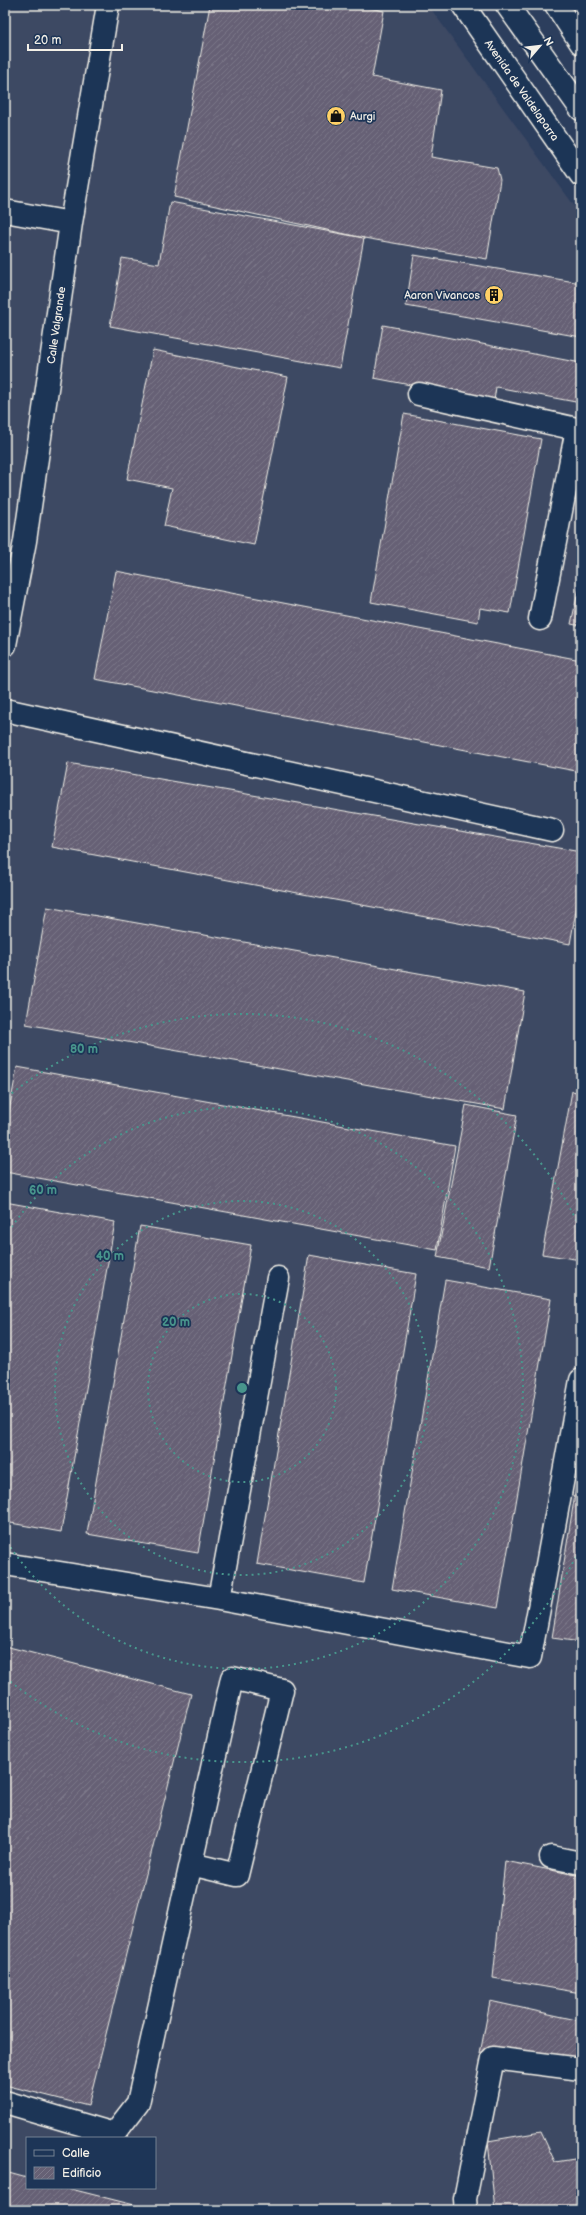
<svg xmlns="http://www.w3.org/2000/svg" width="586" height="2215" font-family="'Balsamiq Sans',sans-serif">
	<defs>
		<pattern id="building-hatch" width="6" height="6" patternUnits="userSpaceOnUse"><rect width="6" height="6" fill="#666175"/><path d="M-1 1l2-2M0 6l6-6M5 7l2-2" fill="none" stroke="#7c7889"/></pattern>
	</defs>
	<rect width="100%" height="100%" fill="#2c3e5d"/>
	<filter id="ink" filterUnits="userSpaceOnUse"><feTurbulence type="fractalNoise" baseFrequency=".025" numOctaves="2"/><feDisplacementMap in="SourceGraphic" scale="8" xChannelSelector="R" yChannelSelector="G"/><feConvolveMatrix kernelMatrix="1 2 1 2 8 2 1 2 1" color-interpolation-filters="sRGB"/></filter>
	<g filter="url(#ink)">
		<path fill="#3d4864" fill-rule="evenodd" d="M5,5h423l153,210v1995h-576zM27,2138h128v50h-128z"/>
		<path fill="url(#building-hatch)" stroke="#f4f1e8" d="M210,5h147l27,6 -12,66 69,13 -10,67 66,11 3,12 -13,79 -123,-21 -190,-41z
			M170,202l194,36 -24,130 -230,-42 12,-68 37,6z
			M414,255l167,28v54l-175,-31z
			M383,325l198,38v40l-85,-16 -2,14 -120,-23z
			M153,350l135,27 -34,168 -90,-19 8,-38 -45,-9z
			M404,414l137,25 -31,174 -30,-5 -2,14 -107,-20z
			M116,571l465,89v112l-486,-93z
			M581,578v48l-10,-2z
			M68,763l513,89v31l-11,61 -518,-97z
			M47,907l478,85 -20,117 -479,-85z
			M17,1067l438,79 -18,104 -432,-78v-38z
			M572,1091l9,2v167l-39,-6z
			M466,1105l51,10 -28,152 -52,-10z
			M5,1202l110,20 -54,310 -56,-10z
			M140,1226l111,19 -53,308 -111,-19z
			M309,1255l107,19 -52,309 -107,-19z
			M445,1280l106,19 -53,309 -106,-19z
			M581,1456v186l-29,-4z
			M5,1646l186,48 -103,412 -83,-21z
			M505,1861l76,15v117l-88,-15z
			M490,2001l91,20v42l-101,-9z
			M541,2132l14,30 26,-4v52h-86l-7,-69z
			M5,2172l22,6v10h40l87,22h-149z"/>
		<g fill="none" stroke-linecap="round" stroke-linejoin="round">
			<defs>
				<path id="minor" d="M463,5l118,170
					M5,211l66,12
					M419,394l162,36
					M540,619l37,-190
					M5,645l20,-104 46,-318 37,-218
					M5,710l547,120
					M5,1564l214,35 311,58 51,-277
					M219,1599l59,-321
					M551,1857l30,6
					M5,2102l109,32 24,-31 94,-425 50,12 -45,185 -46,-11
					M466,2210l-1,-11 28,-141 88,11"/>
				<path id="highway" d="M507,5l74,104
					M556,5l25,38"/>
			</defs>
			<use href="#minor" stroke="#f4f1e8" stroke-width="25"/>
			<use href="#highway" stroke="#f4f1e8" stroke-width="25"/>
			<use href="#minor" stroke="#1d3557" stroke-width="22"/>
			<use href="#highway" stroke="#1d3557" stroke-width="22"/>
		</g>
	</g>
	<g fill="none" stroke="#48958c" stroke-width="2" stroke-dasharray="2 4">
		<circle cx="242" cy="1388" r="94"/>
		<circle cx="242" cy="1388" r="187"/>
		<path d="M5 1237A281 281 0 1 1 5 1539"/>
		<path d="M581 1546A374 374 0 0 1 7 1679M7 1097A374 374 0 0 1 581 1230"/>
	</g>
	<defs>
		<symbol id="shop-disc" viewBox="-11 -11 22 22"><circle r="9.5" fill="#ffd166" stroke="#1d3557"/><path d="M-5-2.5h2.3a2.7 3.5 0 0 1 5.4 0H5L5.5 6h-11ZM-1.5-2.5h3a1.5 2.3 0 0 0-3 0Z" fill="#111"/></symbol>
		<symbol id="building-disc" viewBox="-11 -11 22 22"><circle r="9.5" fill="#ffd166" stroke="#1d3557"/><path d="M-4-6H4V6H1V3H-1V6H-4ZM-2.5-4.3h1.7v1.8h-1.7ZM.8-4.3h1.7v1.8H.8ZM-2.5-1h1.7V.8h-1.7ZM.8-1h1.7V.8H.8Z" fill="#111"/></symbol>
	</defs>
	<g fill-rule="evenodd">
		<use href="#shop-disc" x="325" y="105" width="22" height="22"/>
		<use href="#building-disc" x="483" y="284" width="22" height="22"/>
	</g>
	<g text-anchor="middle" stroke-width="3.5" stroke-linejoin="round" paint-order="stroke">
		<g font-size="11" fill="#f4f1e8" stroke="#1d3557">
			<text transform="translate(522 90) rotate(55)" y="4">Avenida de Valdelaparra</text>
			<text transform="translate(56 325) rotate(-82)" y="4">Calle Valgrande</text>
		</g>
		<g font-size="11" fill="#f4f1e8" stroke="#1d3557" text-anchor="start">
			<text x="350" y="120">Aurgi</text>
			<text x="480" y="299" text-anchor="end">Aaron Vivancos</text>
		</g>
	</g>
	<circle cx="242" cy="1388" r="6" fill="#48958c" stroke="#1d3557" stroke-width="2"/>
	<g font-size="12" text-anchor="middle" font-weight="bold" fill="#48958c" stroke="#1d3557" stroke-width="3.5" stroke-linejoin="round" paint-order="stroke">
		<text x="84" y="1053">80 m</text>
		<text x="43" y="1194">60 m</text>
		<text x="110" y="1260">40 m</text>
		<text x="176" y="1326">20 m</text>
	</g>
	<rect width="586" height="2215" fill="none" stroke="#1d3557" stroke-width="20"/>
	<rect x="10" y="10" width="566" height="2195" fill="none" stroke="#f4f1e8" stroke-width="1.5" filter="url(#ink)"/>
	<rect x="26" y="2137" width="130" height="52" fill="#1d3557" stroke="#738091"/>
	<rect x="34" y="2150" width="20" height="6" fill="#1d3557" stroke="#738091"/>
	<text x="62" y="2157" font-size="12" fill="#f4f1e8">Calle</text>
	<rect x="34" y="2167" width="20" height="12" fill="url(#building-hatch)" stroke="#738091"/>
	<text x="62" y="2177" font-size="12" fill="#f4f1e8">Edificio</text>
	<g transform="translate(540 46) rotate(62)" stroke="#1d3557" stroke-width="3" paint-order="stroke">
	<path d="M0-3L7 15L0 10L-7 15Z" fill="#f4f1e8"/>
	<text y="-6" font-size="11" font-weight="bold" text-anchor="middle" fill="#f4f1e8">N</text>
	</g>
	<path d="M28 44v6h94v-6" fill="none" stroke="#f4f1e8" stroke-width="2"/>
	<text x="34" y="44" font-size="12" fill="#f4f1e8" stroke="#1d3557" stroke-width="3" paint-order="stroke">20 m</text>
</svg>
